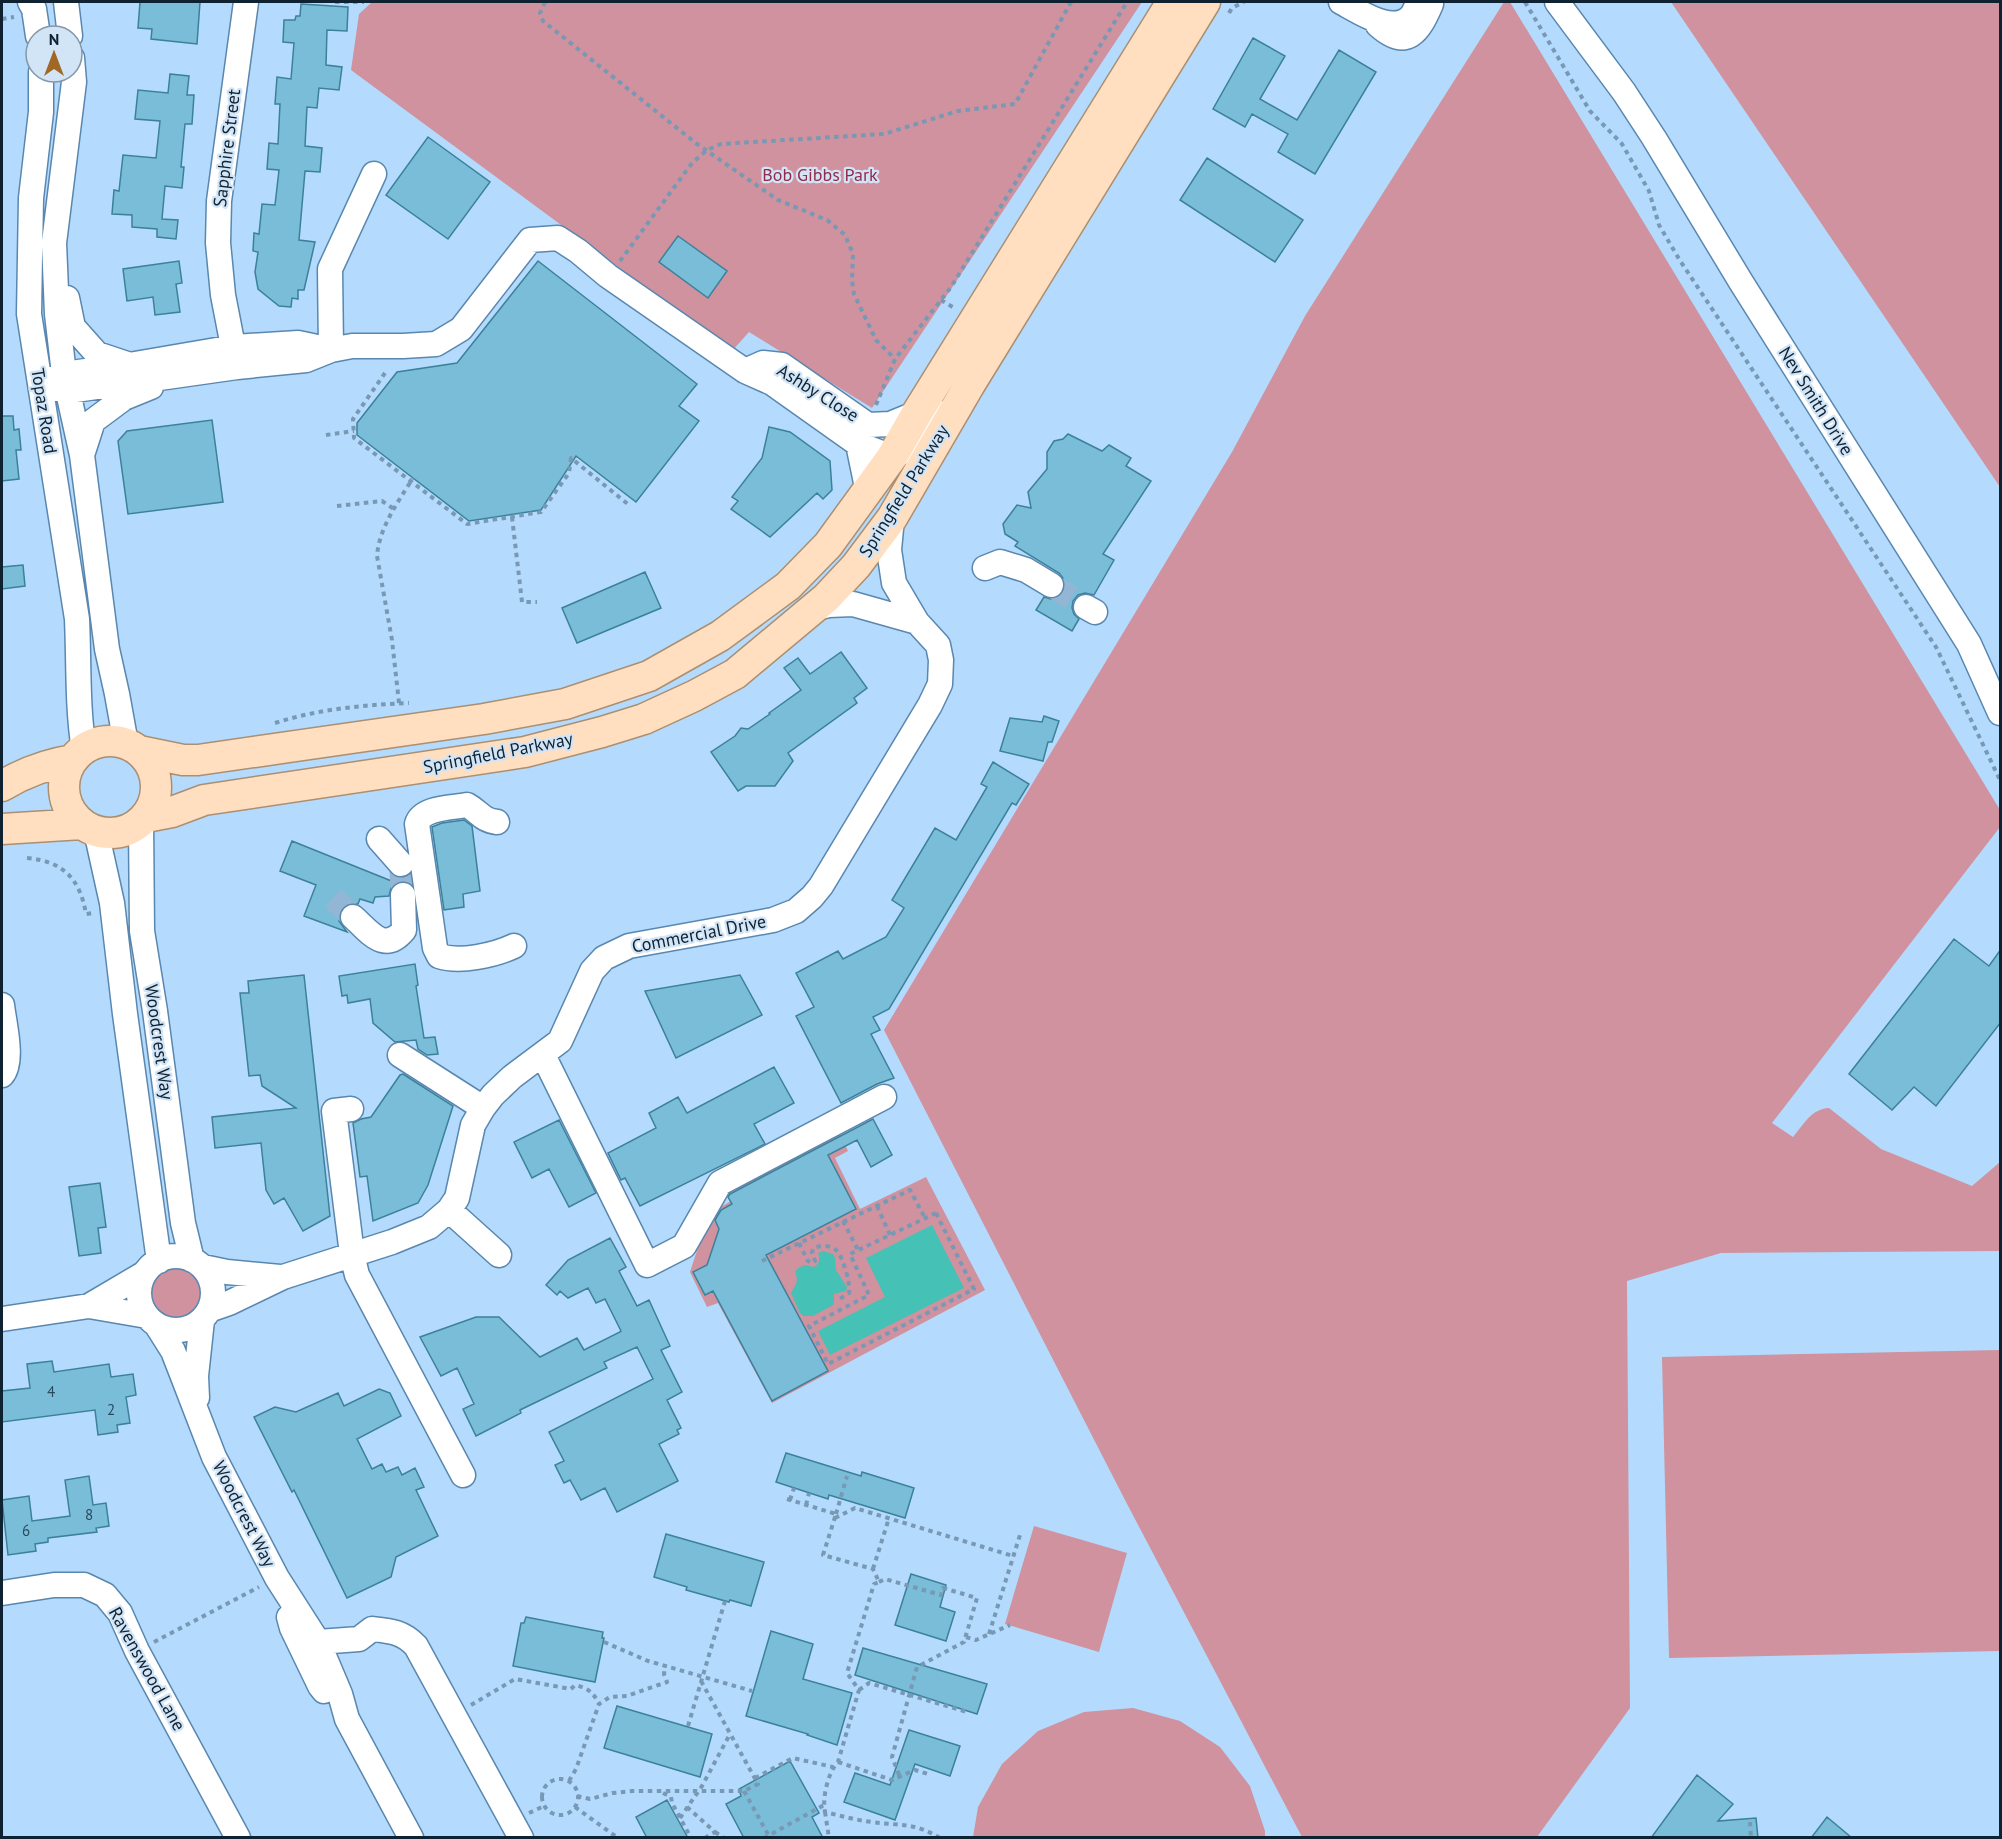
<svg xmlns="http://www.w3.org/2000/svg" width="2002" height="1839" font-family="'PT Sans',sans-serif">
	<rect width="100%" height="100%" fill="#b4dbfd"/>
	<path fill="#cf929e" d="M372,2h770l-270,406 -123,-76 -17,19 -381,-281 8,-56z
		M1504,2h6l490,808v17l-228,296 21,14c11,-13 18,-28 36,-29l52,41 91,37 28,-24v89l-279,2 -94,28 3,427 -93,129h-235l-177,-337 -241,-470 348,-578 73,-136z
		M1671,2h329v485z
		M837,1127l11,24 -13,7 25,51 66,-32 59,113 -213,113 -54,-100 -11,4 -17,-35 19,-58 22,-13 -7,-15z
		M150 1293a27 27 0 1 1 54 0a27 27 0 1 1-54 0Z
		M2000,1350v301l-331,7 -7,-301z
		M1034,1526l93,27 -28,99 -94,-28z
		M1133,1708l47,13 40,26 30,39 15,45v6h-292l5,-30 24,-43 36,-33 46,-19z"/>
	<path fill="#45c2b5" d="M932,1225l32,63 -134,67 -12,-24 67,-34 -19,-39z
		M823,1251l10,3 2,4 1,12 11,17 -1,4 -12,3v10l-1,1 -20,11h-9l-4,-3 -9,-20c1,-3 4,-6 5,-9 4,-11 -8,-12 9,-19l9,2c6,-4 6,-8 4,-14z"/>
	<path fill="#79bdd8" stroke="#3c8099" stroke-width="1.5" d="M140,2h60l-3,42 -46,-5 1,-10 -14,-1z
		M301,4l47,3 -1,24 -20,-1 -1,35 16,2 -3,23 -20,-2 -2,20 -10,-1 -2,39 17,2 -2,24 -15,-1 -6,69 16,2 -11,48h-6v9l-6,-1 -1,9 -12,-1 -21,-17 -3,-17 3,-20 -5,-1 1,-18 5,1 3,-30 13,1 4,-35 -12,-1 2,-26 9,1 2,-40h-5l2,-27 14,2 3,-36 -11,-1 1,-22h11l1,-4h4z
		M1253,38l32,18 -25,43 37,21 42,-70 37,22 -61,102 -37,-22 10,-18 -36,-20 -7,13 -32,-18z
		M170,74l19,2 -2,19h7l-2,29h-7l-4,43h3l-2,21 -17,-2 -3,33 16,1 -2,19 -19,-2v-8l-25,-2v-12l-20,-1 2,-24 5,1 4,-36 33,3 4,-37 -25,-2 3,-29 30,3z
		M428,137l62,45 -42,57 -62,-44z
		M1207,158l96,62 -28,42 -95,-62z
		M678,236l49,35 -19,27 -49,-36z
		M179,261l3,22 -6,1 4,28 -25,3 -2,-18 -26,4 -4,-32z
		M538,261l159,123 -18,22 20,15 -63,81 -60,-46 -35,54 -72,11 -112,-86v-12l40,-51 60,-9z
		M2,416h11l1,14 5,-1 2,21h-5l3,29 -17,2z
		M212,420l11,82 -95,12 -10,-73 9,-10z
		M769,427l21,5 40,29 2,29 -9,9 -6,-6 -47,44 -39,-28 7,-8 -6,-4 30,-39z
		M1068,434l34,17 7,-6 22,13 -5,8 25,15 -48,73 11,6 -20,35 -9,-2 -7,2 -5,6 -1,7 2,6 5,5 -7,12 -36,-21 8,-13 7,2 6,-1 6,-5 2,-7 -2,-8 -4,-5 -44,-27 3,-4 -13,-8 -2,-10 14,-19 14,3 -3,-16 19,-23v-17l7,-11 9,-2z
		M23,565l2,21 -23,3v-22z
		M645,572l16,36 -84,35 -15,-35z
		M841,652l26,36 -13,10 3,5 -69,50 5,8 -18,25h-29l-8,5 -27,-39 24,-16 6,-8 7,1 22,-15 -1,-1 32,-23 -17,-22 14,-10 12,16z
		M1044,716l15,5 -7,21h-4l-5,19 -43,-10 10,-33 32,4z
		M993,762l36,22 -13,21 -4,-2 -123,206 -16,8 7,13 -9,4 23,44 -17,6 -36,19 -45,-87 18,-9 -18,-34 42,-22 5,8 43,-22 18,-29 -12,-8 43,-72 21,12 31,-53 -6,-3z
		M464,820l8,6 8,65 -17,3 1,13 -20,3 -12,-83 10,-4z
		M292,841l102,41 -1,-6 10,2 7,-3 1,9 -8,-3 -7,2 -5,5 -2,8 -14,1 -2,6 -13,-4 -2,5 -9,-1 -6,4 -4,6v8l8,11 -43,-16 12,-31 -36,-14z
		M1954,939l35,27 12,-17v73l-65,84 -22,-19 -22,23 -43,-36z
		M415,964l3,21 -2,1 8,52 11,-1 3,17 -11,1 -9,-6 -2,-9 -21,2 -22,-19 -3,-24 -22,4 -1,-8 -5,1 -3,-20z
		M304,975l26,241 -27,15 -19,-33 -10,6 -8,-14 -5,-47 -46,5 -3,-31 84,-9 -34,-22 -2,-11 -11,1 -9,-83h9l-1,-12z
		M740,975l22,40 -86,43 -31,-67z
		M774,1067l20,36 -40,21 11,20 -125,62 -15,-28 -4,2 -13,-27 48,-25 -7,-15 29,-16 9,16z
		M403,1074l50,32 -25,79 -10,18 -45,18 -6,-45 -7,1 -7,-54 8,-4 10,-2 29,-42z
		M873,1119l19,36 -21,12 -14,-27 -29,15 28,54 -90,46 62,116 -56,30 -59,-110 -8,4 -12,-23 14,-7 12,-36 -4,-9 6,-10 11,-6 -4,-7 2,-3z
		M559,1120l37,73 -27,14 -20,-38 -17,9 -18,-36z
		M100,1183l6,44 -8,1 3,25 -22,3 -10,-69z
		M610,1238l16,29 -7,4 18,35 12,-6 21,46 -9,4 21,42 -15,8 14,28 -4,2 2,4 -20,10 19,37 -61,31 -12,-24 -24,12 -11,-20 -6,3 -9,-18 9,-4 -15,-29 104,-53 -16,-32 -33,15 3,6 -87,42 1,3 -45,23 -13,-27 11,-5 -17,-36 -16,8 -21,-39 56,-20h23l41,40 37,-19 7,12 36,-18 1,-1 -16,-32 -9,4 -8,-15 -20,10 -8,-7 -3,4 -11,-10 22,-25z
		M52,1361l2,11 55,-8 2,13 22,-3 3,21 -10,2 4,26 -13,2 1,7 -20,3 -3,-25 -93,12v-31l28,-3 -3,-24z
		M379,1389l11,4 11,23 -44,23 15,30 10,-5 4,8 12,-5 4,8 13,-7 9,19 -8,3 22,46 -42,21 -5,20 -44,21 -53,-108 -2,2 -38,-75 21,-10 21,5 42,-19 6,13z
		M786,1453l75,23 1,-4 52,16 -9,30 -76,-23 -1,4 -52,-17z
		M89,1476l4,29 13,-2 3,23 -13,2 1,4 -49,6v4l-13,2 1,7 -28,4 -6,-55 27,-4 3,25 38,-5 -5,-36z
		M666,1534l98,28 -13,44 -21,-6 -1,2 -43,-12 1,-3 -33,-10z
		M911,1574l35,11 -6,22 15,5 -9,29 -51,-16z
		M526,1617l77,15 -1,6h2l-9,44 -82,-16 8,-43h3z
		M771,1631l42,13 -10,35 49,14 -15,52 -30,-10 1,-1 -62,-18z
		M863,1648l124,36 -10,30 -122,-39z
		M617,1706l95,28 -12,43 -96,-29z
		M909,1730l51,16 -10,30 -35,-12 -20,56 -51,-18 11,-29 35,12z
		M790,1761l29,52 -7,4 11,21h-79l-18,-34 15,-8 -2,-7z
		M1697,1775l36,29 -15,17 38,-3 2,20h-107z
		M667,1800l21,38h-41l-11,-21z
		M1827,1817l25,21h-41z"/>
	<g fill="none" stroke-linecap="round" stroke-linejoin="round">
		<path stroke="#93b6d4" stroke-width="24" stroke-dasharray="24 12" stroke-linecap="butt" d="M1051,585l35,22
			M401,864l2,31
			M333,898l20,19"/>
		<defs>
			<path id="minor" d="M30,2l4,7 4,27
				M66,2l4,34
				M1341,2c17,9 54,35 71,13 3,-4 4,-9 7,-13
				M1557,2l67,90 30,46 87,144 228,362 31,69
				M1378,25c29,26 41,7 53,-21
				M72,58l2,24 -20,161 3,71 7,60 18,81 25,194 10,45 9,50
				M41,72v40l-10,86 -2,116 48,305c2,43 0,88 7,131
				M67,298l6,29 24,27 30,10
				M331,350l-1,-81 44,-95
				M237,367l-14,-72 -5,-52 1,-42 27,-199
				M745,371l18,-8 19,2 86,60 22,-1 27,-11
				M53,379l11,-5 65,-9 105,-18 64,-4 33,7
				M40,384l28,7 169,-24 69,-7 25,-10 21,-4h51l33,-2 25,-15 69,-89 28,-2 20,13 30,25 137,95 27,12 86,61 34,13c22,-9 36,-23 48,-44
				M858,444l10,48
				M82,455l11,-34 31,-23 27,-11
				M985,568l15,-6 26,8 25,15
				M1086,607l9,5
				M815,608l14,-3 24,-1 64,18
				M141,822l1,109 13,80 28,212 9,37
				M497,822c-16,-2 -17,-10 -30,-17 -15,3 -45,2 -50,19l18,124 4,8c21,7 56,-1 75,-10
				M96,831l16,72 13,111 34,247
				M379,839l22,25
				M353,917c17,15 31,37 51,13l-1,-35
				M2,1005c2,18 12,57 0,70
				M400,1055l83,53
				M543,1055l104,210 37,-19 36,-63 164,-86
				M351,1109l-17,2 18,143 5,21 106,200
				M449,1210l50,45
				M139 1293a37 37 0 1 1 74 0a37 37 0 1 1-74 0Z
				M203,1267l24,5 53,5
				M89,1306l56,-33
				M209,1310l20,-7 54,-26 109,-35 37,-15 20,-17 8,-12 16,-73 10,-17 10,-13 19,-18 48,-36 32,-70 12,-13 25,-12 144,-26 23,-9 16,-14 9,-11 109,-181 10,-21 1,-24 -3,-15 -21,-23 -23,-39 -5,-33 3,-32
				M2,1319l87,-13 58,10
				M156,1324l17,27 7,18 34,88 63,121 41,64 22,52 7,25 64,119
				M197,1398l-1,-22 6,-56
				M2,1593l52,-8h30l21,10 15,18 17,38 101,187
				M289,1617l3,11 28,58 4,5
				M318,1642l41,-3 13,-10c19,2 31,3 44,17l105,192"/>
			<path id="major" d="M64 787a46 46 0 1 1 92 0a46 46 0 1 1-92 0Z
				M139,751l44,9h15l286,-41 81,-15 84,-28 71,-40 68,-50 40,-41 64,-88 25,-44 255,-411
				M2,786c23,-14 45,-22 71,-26
				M146,817l26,-5 32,-12 321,-48 77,-20 42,-13 50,-23 41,-22 91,-76 30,-32 36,-48 78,-134 235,-382
				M2,829l80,-5"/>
		</defs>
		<use href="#minor" stroke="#5987af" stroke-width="27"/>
		<use href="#major" stroke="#ab8f72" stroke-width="33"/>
		<path stroke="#7898b4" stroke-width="4" stroke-dasharray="4.5 4.5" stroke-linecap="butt" d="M335,2h29
			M545,2l-5,11 3,8 154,123 81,56 49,20 18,15 8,19 -1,27 2,13 22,46 19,19
			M1525,2l65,109 32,33 27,47 10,34 20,34 257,388 64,133
			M1229,13l3,-5 12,-6
			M2,19l12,-2
			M620,261l72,-98 15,-13 14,-6 163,-10 74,-23 57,-7 56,-102
			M941,300l15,9
			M385,373l-32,46 1,19 113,86 74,-12 28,-39 2,-15 58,47
			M876,405l19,-46 56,-72 176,-285
			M326,435l28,-4
			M337,506l45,-5 12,8
			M512,517l10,85h15
			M399,703l-7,-63 -15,-84c2,-28 21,-54 36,-78
			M275,723c44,-14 88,-18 134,-20
			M27,858c35,3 53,20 59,56l7,-1
			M877,1206l13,29
			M936,1213l38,76 -146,75 -19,-38 60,-31 -19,-41z
			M843,1221l15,29
			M799,1243l9,18 4,2 3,-2 -3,-9 2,-4c6,-3 18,-3 23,3 6,6 14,34 12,42l-11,7
			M762,1261l148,-71 15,28
			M787,1499l49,15 -13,41 50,14 6,13 -5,2 -27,89 12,17 -21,72c-10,10 -16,36 -13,50 16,4 31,8 47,10 28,4 42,0 68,16
			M790,1500l4,-12
			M806,1505l3,-12
			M836,1514l11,-38
			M835,1518l20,-10 158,48
			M873,1569l16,-51
			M879,1582l6,-3 56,16 2,-7 34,10 -13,44 -47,25 -25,90 8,20
			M989,1634l31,-99
			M966,1637l10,3 34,-15
			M154,1642l105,-55
			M604,1642l44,19 104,30
			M859,1690l10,-7 98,29
			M471,1705l44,-26 56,10 4,-4c13,3 18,7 24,19
			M688,1726l37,-125
			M838,1762l54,18 23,-10 13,4
			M755,1778l38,-20 40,9
			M542 1797a18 18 0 1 1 36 0a18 18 0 1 1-36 0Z
			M569,1781l7,-12 23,-65 11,-7 17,-1 40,-14 -3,-8 1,-8
			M744,1791l26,47
			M663,1793l8,4 1,6 19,35
			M577,1796l13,3 23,-6 20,-2h111l14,-7 -57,-103
			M575,1807l43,31
			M687,1807l28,25 -10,6
			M825,1812l4,26
			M529,1813l15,-7
			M680,1818l22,-32 28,-52
			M1750,1822l1,16
			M715,1832l9,6
			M764,1838l60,-33"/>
		<use href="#minor" stroke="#fff" stroke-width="24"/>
		<use href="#major" stroke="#ffdfbf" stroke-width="30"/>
	</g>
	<g text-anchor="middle" stroke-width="4.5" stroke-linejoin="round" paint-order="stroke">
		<g font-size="15" fill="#2a495c">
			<text x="51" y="1397">4</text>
			<text x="111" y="1415">2</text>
			<text x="89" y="1520">8</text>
			<text x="26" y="1536">6</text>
		</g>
		<g font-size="18" fill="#0f2232" stroke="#d2e5f7">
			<text transform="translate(227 148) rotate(-83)" y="6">Sapphire Street</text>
			<text transform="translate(818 393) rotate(32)" y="6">Ashby Close</text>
			<text transform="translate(1816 401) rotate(58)" y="6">Nev Smith Drive</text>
			<text transform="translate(44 411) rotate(81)" y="6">Topaz Road</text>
			<text transform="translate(904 491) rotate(-58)" y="6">Springfield Parkway</text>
			<text transform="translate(498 753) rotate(-11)" y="6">Springfield Parkway</text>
			<text transform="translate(699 934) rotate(-11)" y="6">Commercial Drive</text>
			<text transform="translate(159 1042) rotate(82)" y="6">Woodcrest Way</text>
			<text transform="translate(244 1514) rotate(63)" y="6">Woodcrest Way</text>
			<text transform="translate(147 1669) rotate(61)" y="6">Ravenswood Lane</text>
		</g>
		<g font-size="18" fill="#922a4b" stroke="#d2e5f7">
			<text x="820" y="181">Bob Gibbs Park</text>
		</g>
	</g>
	<rect width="2002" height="1839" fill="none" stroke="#0f2232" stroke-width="6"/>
	<g transform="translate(54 54)"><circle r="28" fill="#d2e5f7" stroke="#8497a8" stroke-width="1.5"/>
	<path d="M0-4.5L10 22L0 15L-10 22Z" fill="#a06725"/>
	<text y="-9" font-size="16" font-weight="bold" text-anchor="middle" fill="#0f2232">N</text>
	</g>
</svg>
